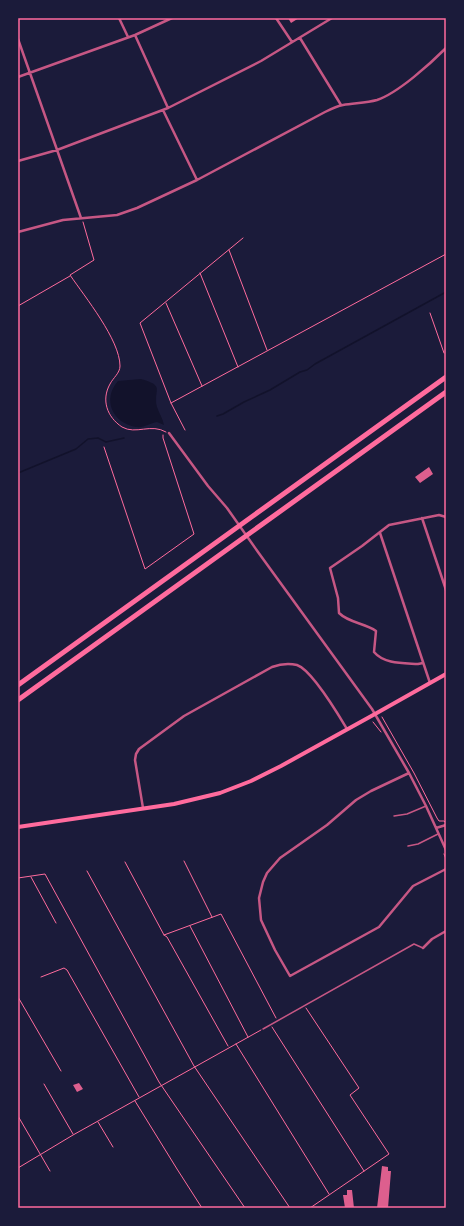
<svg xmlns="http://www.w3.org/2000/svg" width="464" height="1226" font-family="'Archivo Narrow',sans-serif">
	<rect width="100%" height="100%" fill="#1b1b3a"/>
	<path fill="#12122b" d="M141,379c25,7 12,10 16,28 2,6 6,12 7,18l-7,-3c-7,1 -13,6 -21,5 -24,-4 -34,-28 -18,-46z"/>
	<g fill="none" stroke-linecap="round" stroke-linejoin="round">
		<path stroke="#12122b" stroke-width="1.5" d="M217,416l6,-2 21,-12 26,-12 30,-18 7,-2 8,-6 131,-72
			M18,473l58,-24 12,-10 10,-1 8,4 18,-4"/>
	</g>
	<path fill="#dd5f8e" d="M288,18h11l-8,5z
		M429,467l4,7 -13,9 -5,-6z
		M79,1083l4,6 -6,3 -4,-7z
		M382,1166l6,1v4h3l-3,37h-11z
		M347,1190h5l2,18h-9l-2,-13h4z"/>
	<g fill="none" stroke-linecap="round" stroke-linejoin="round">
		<path stroke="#ff6b9d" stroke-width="1" d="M83,222l11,38 -24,15c15,22 50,65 50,91 0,7 -7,12 -10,18 -9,16 -3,33 12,43 14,8 29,-4 44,5
			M229,250l38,100
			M200,273l38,94
			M166,303l36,83
			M18,306l52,-30
			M430,313l14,40
			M171,403l275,-149
			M185,430l-14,-27 -31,-80 103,-85
			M104,447l41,122 49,-35 -31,-96v-3
			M382,717l32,56 23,45 2,3h5l1,1
			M373,722l8,10
			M446,834v3
			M444,854l2,5
			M184,861l28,56
			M125,862l39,73 3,2 61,109
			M87,871l107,195 96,142
			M31,877l25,46
			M18,878l27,-4 114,208 86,126
			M190,926l58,111
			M164,935l57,-21 55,104
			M41,977l23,-9 3,2 72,127
			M18,997l43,74
			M306,1008l53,80 -9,7 39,59 -79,54
			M272,1027l92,144
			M236,1044l93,150
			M44,1084l29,50
			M135,1101l42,68 25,39
			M18,1116l32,55
			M98,1122l15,25
			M18,1168l55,-33 188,-105"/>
		<path stroke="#c65784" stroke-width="1.5" d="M394,816l13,-2 19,-8
			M408,846l10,-2 20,-10
			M263,1029l151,-85 9,4"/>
		<path stroke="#c65784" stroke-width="2.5" d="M119,18l9,19
			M276,18l16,24
			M135,35l33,73
			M300,38l41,67
			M18,39l63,179
			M18,77l117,-42 37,-17
			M163,110l34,70
			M18,161l39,-11 111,-42 93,-47 71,-43
			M18,232l45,-12 54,-5 20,-7 60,-28 128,-68c6,-3 12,-6 18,-7 11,-2 23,-2 34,-5 21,-7 53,-36 69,-52
			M169,433l39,53 19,22 31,44 114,157 37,64 17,33 20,44
			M422,518l24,72
			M380,533l50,150
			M423,663l-5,1c-15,-1 -34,0 -44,-12l2,-21c-11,-8 -27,-8 -37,-18l-1,-15 -8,-30 32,-22 27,-21 50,-10 7,2
			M409,773l-38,18 -15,9 -29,25 -47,33 -13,15 -4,9 -4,16 2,22 14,30 15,26 89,-49 34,-41 33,-17
			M143,808l-8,-48 1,-6 3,-5 45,-33 88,-49c8,-3 17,-4 25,-2 15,5 41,49 50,64
			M436,828l10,-3
			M423,948l9,-9 14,-8"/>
		<path stroke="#ff6b9d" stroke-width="4" d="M18,827l156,-23 46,-11 31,-12 30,-15 94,-52 71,-40"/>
		<path stroke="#ff6b9d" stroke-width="5" d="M18,685l428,-308
			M18,700l428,-308"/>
	</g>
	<rect width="464" height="1226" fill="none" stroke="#1b1b3a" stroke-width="38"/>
	<rect x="19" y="19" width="426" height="1188" fill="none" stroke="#ff6b9d" stroke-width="1.5"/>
</svg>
